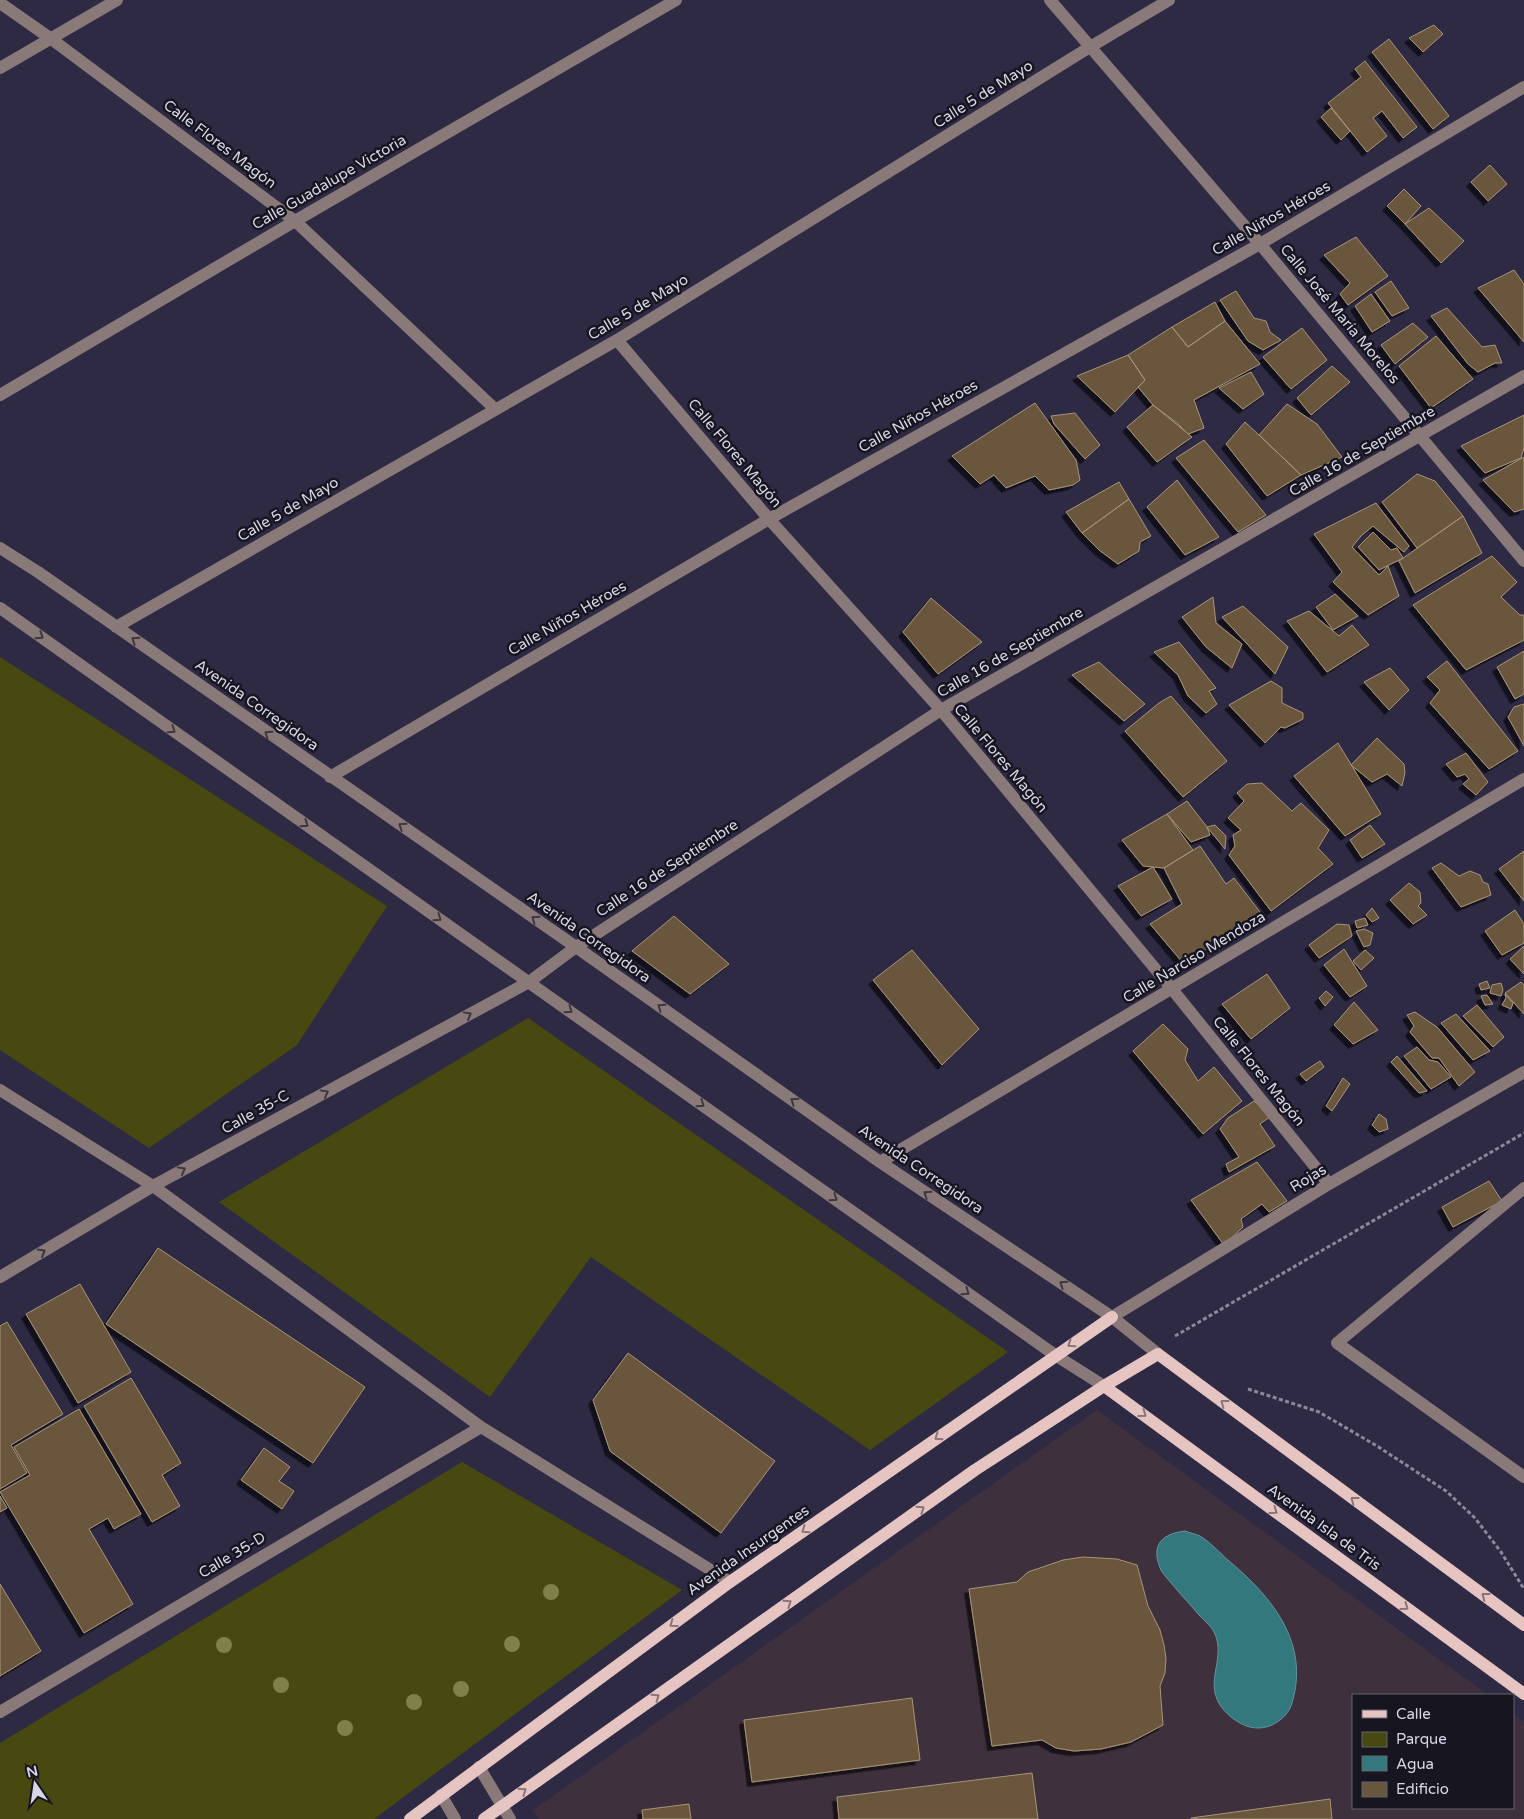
<svg xmlns="http://www.w3.org/2000/svg" width="1524" height="1819" font-family="'Varela Round',sans-serif">
	<defs>
		<filter id="shadow"><feDropShadow dx="-4.5" dy="4.5" stdDeviation="0" flood-color="#0009"/></filter>
	</defs>
	<rect width="100%" height="100%" fill="#2e2a44"/>
	<path fill="#3f303d" d="M1097,1410l391,285h-135v113h160v-95l11,9v97h-985l-6,-9z"/>
	<path fill="#474910" d="M0,657l387,249 -90,139 -148,103 -149,-98z
		M528,1018l480,334 -138,98 -279,-193 -101,140 -271,-195z
		M462,1462l220,128 -308,229h-374v-76z"/>
	<path fill="#33787d" stroke="#64949d" d="M1185,1531c5,2 11,3 15,5 10,6 20,17 29,25 43,36 81,82 63,142 -4,14 -19,25 -34,25 -11,0 -19,-5 -27,-11 -35,-29 -2,-56 -17,-85 -3,-6 -10,-12 -15,-17 -12,-14 -25,-28 -37,-43 -12,-24 -3,-38 23,-41z"/>
	<path fill="#69573d" stroke="#a79478" filter="url(#shadow)" d="M1434,25l9,9 -20,18 -14,-14z
		M1389,39l60,77 -16,13 -61,-77z
		M1365,61l52,66 -14,11 -21,-27 -9,7 14,18 -20,16 -39,-49 33,-26 -6,-8z
		M1331,108l19,23 -9,9 -20,-23z
		M1490,165l17,19 -19,17 -17,-19z
		M1404,189l17,17 -16,18 -18,-18z
		M1429,208l35,33 -23,22 -36,-39z
		M1356,237l32,39 -40,29 -8,-11 10,-11 -26,-28z
		M1514,270l10,14v58l-46,-54z
		M1391,281l18,27 -17,8 -17,-24z
		M1236,291l18,27 12,3 4,11 11,8 -18,10 -15,-9 -28,-41z
		M1371,294l19,27 -18,11 -17,-26z
		M1215,302l10,19 -37,26 -16,-20z
		M1447,308l35,39 13,-2 7,18h-7l-17,9 -10,-8 -37,-48z
		M1225,321l35,43 -66,36 10,28 -16,6 -11,-11 -24,-18 -15,-18 7,-7 -17,-25 44,-28 16,20z
		M1413,323l15,14 -33,27 -14,-19z
		M1302,328l25,32 -36,29 -28,-32z
		M1436,336l37,43 -42,29 -32,-42z
		M1128,355l17,25 -30,32 -38,-36z
		M1332,366l18,16 -39,33 -14,-17z
		M1251,372l13,22 -21,15 -24,-21z
		M1035,403l41,57 4,20 -7,5 -24,5 -14,-14 -29,12 -12,-13 -14,9 -28,-28z
		M1287,404l30,20 25,33 -41,18 -42,-40z
		M1153,405l39,32 -35,25 -30,-35z
		M1075,413l25,32 -15,14 -31,-35 -3,-8z
		M1524,415v33l-3,10 -36,15 -24,-27z
		M1245,422l14,13 42,40 -34,21 -41,-52z
		M1204,440l62,75 -28,17 -62,-74z
		M1524,457v52l-10,3 -31,-32z
		M1417,474l18,7 28,35 -46,32 -35,-46z
		M1177,480l42,57 -34,18 -38,-48z
		M1119,482l10,17 -47,34 -16,-21z
		M1129,499l22,37 -11,6 -1,9 -21,13 -19,-14 -17,-17z
		M1376,503l33,43 -5,6 -31,-26 -12,10 -9,11 27,28 9,-9 11,30 -31,19 -35,-33 9,-10 -28,-38z
		M1463,516l19,37 -67,40 -16,-32z
		M1373,532l18,18 6,-2 6,10 -24,12 -21,-23z
		M1492,556l25,26 -16,15 19,18h4v25l-58,30 -53,-65z
		M1335,594l23,22 -25,14 -17,-23z
		M1213,597l3,26 26,21 -10,24 -26,-21 -24,-30z
		M931,598l51,44 -44,32 -35,-42z
		M1243,606l45,41 -13,27 -53,-57z
		M1309,611l30,25 13,-11 17,20 -42,27 -40,-51z
		M1179,642l37,46 -7,3 8,13 -11,9 -18,-17 -10,-21 -24,-23z
		M1524,651v43l-9,5 -18,-32z
		M1447,661l71,90 -29,18 -59,-66 10,-13 -13,-13z
		M1099,662l46,42 -21,17 -52,-46z
		M1390,668l19,22 -20,20 -25,-28z
		M1271,681l11,7v15l21,10v6l-18,9 -4,-1 -16,16 -36,-38z
		M1171,696l56,65 -44,36 -58,-66 34,-28z
		M1524,704v42l-16,-29 6,-10z
		M1377,738l27,26 1,9 -3,13 -15,-12 -15,8 -21,-17z
		M1338,743l43,71 -36,22 -51,-60z
		M1466,753l22,29 -12,13 -13,-11 6,-5 -4,-5 -8,3 -11,-13z
		M1262,783l30,28 9,-8 28,27 -11,18 15,16 -62,47 -42,-56 6,-9 -2,-11 8,-5 -13,-12 16,-17 -7,-8 10,-9z
		M1187,801l20,26 3,8 -19,7 -24,-28z
		M1167,814l26,36 -29,18 -21,-2 -21,-26z
		M1215,825l11,11 -1,13 -18,-22z
		M1370,825l15,19 -23,14 -12,-18z
		M1200,846l26,38 8,-6 29,38 -80,47 -33,-39 32,-20 -18,-36z
		M1524,851v50l-25,-32z
		M1441,863l18,13 11,-5 10,4 3,7 5,2 3,11 -30,12 -29,-39z
		M1153,867l19,32 -31,17 -23,-30z
		M1409,883l11,9 1,11 -3,3 9,9 -14,9 -23,-24z
		M1372,908l7,10 -7,4 -6,-7z
		M1515,910l9,14v19l-22,12 -17,-24z
		M674,916l55,48 -39,30 -58,-43z
		M1365,918l3,7 -11,3 -2,-7z
		M1337,924l12,1 3,11 -33,22 -10,-13z
		M1364,929l9,4 -3,12 -6,2 -8,-16z
		M1524,946v28l-14,-15z
		M1344,949l23,37 -17,11 -26,-32z
		M912,950l67,79 -37,36 -69,-85z
		M1365,950l9,8 -13,12 -8,-9z
		M1267,974l23,34 -39,31 -29,-35z
		M1487,981l3,7 -9,2 -2,-6z
		M1521,982l3,3v29l-19,-21z
		M1501,983l2,7 -2,6 -11,-3 2,-8z
		M1326,991l7,6 -8,9 -6,-8z
		M1505,994l8,9 -2,6 -9,-4 4,-7z
		M1487,995l6,9 -8,1 -4,-9z
		M1354,1002l24,28 -25,14 -19,-19z
		M1477,1005l27,32 -11,10 -30,-31z
		M1415,1012l22,15 38,45 -16,14 -20,-28h-7l-22,-26 4,-6 -7,-11z
		M1456,1014l34,37 -17,9 -32,-37z
		M1163,1024l25,25 -3,11 13,21 16,-14 28,34 -39,33 -70,-83z
		M1417,1047l12,13 9,2 13,15 -20,12 -27,-33z
		M1397,1056l30,35 -8,2 -28,-31z
		M1320,1061l4,6 -18,14 -6,-7z
		M1343,1078l7,6 -18,27 -6,-5z
		M1254,1101l16,16 -10,7 15,22 -46,26 -3,-8 13,-7 -19,-28 8,-11z
		M1379,1114l7,5 2,10 -9,3 -7,-7z
		M1257,1162l30,39 -18,11 -7,-8 -21,15 2,8 -19,18 -33,-45z
		M1489,1181l13,20 -49,26 -11,-20z
		M158,1248l207,139 -52,76 -207,-139z
		M80,1284l51,88 -53,31 -52,-89z
		M7,1322l56,92 -52,31 16,28 -27,16v-163z
		M628,1353l147,108 -54,72 -111,-82 -17,-51z
		M131,1378l50,85 -19,12 18,31 -28,16 -68,-116z
		M79,1409l62,105 -27,15 -6,-11 -19,11 44,75 -49,29 -84,-141 30,-17 -16,-28z
		M264,1448l26,19 -11,14 15,10 -12,18 -41,-29z
		M0,1496l7,12 -7,4z
		M1083,1557l34,2 20,6 11,41 12,24 4,15 2,13 -1,15 -5,13 3,39 -32,17 -30,7 -27,2 -18,-3 -14,-8 -50,6 -23,-157 48,-7 11,-10 35,-12z
		M0,1584l41,67 -41,25z
		M912,1698l8,62 -168,22 -8,-62z
		M1032,1773l6,46h-199l-2,-22z
		M1330,1799l2,20h-141v-1z
		M689,1804l2,15h-48l-1,-9z"/>
	<g fill="none" stroke-linecap="round" stroke-linejoin="round">
		<path stroke="#8b889d" stroke-width="3" stroke-dasharray="4 2.5" stroke-linecap="butt" d="M1175,1336l349,-203
			M1248,1389l71,23 58,34 69,45 29,27 26,34 23,37"/>
		<path stroke="#897978" stroke-width="12" d="M1050,0l210,244 264,317
			M0,3l50,35 245,183 200,188
			M0,68l117,-68
			M617,340l152,179 172,191 231,279 157,195
			M0,395l295,-174 381,-221
			M0,548l38,24 538,375 304,215 232,155 46,37
			M0,608l1055,747 49,31
			M116,627l501,-287 473,-293 79,-47
			M330,777l439,-258 491,-275 264,-157
			M0,1090l153,96 328,241 249,155
			M880,1162l644,-383
			M1524,1188l-187,155 187,134
			M0,1277l153,-91 376,-204 47,-35 365,-237 583,-334
			M1112,1317l217,-133 195,-112
			M0,1712l481,-285
			M479,1767l31,52
			M441,1795l14,24"/>
		<path stroke="#e6c4c1" stroke-width="12" d="M1104,1386l420,308
			M410,1819l320,-237 382,-265
			M484,1819l491,-349 129,-84 54,-32 366,271"/>
	</g>
	<g fill="#808148">
		<circle cx="551" cy="1592" r="8"/>
		<circle cx="512" cy="1644" r="8"/>
		<circle cx="224" cy="1645" r="8"/>
		<circle cx="281" cy="1685" r="8"/>
		<circle cx="461" cy="1689" r="8"/>
		<circle cx="414" cy="1702" r="8"/>
		<circle cx="345" cy="1728" r="8"/>
	</g>
	<defs><path id="oneway-chevron" d="M-2-3.5L2.5 0L-2 3.5" fill="none" stroke-width="1.6" stroke-linecap="round" stroke-linejoin="round" transform="scale(1.25)"/></defs>
	<g stroke="#3e383f">
		<use href="#oneway-chevron" transform="translate(40 636) rotate(35)"/>
		<use href="#oneway-chevron" transform="translate(135 640) rotate(-145)"/>
		<use href="#oneway-chevron" transform="translate(172 730) rotate(35)"/>
		<use href="#oneway-chevron" transform="translate(268 734) rotate(-145)"/>
		<use href="#oneway-chevron" transform="translate(305 824) rotate(35)"/>
		<use href="#oneway-chevron" transform="translate(402 826) rotate(-145)"/>
		<use href="#oneway-chevron" transform="translate(438 918) rotate(35)"/>
		<use href="#oneway-chevron" transform="translate(535 919) rotate(-145)"/>
		<use href="#oneway-chevron" transform="translate(661 1007) rotate(-145)"/>
		<use href="#oneway-chevron" transform="translate(569 1010) rotate(35)"/>
		<use href="#oneway-chevron" transform="translate(468 1015) rotate(-29)"/>
		<use href="#oneway-chevron" transform="translate(325 1093) rotate(-29)"/>
		<use href="#oneway-chevron" transform="translate(794 1101) rotate(-145)"/>
		<use href="#oneway-chevron" transform="translate(701 1104) rotate(35)"/>
		<use href="#oneway-chevron" transform="translate(182 1170) rotate(-29)"/>
		<use href="#oneway-chevron" transform="translate(927 1194) rotate(-146)"/>
		<use href="#oneway-chevron" transform="translate(834 1198) rotate(35)"/>
		<use href="#oneway-chevron" transform="translate(42 1252) rotate(-31)"/>
		<use href="#oneway-chevron" transform="translate(1063 1284) rotate(-146)"/>
		<use href="#oneway-chevron" transform="translate(966 1292) rotate(35)"/>
	</g>
	<g stroke="#887579">
		<use href="#oneway-chevron" transform="translate(1071 1344) rotate(146)"/>
		<use href="#oneway-chevron" transform="translate(1224 1403) rotate(-143)"/>
		<use href="#oneway-chevron" transform="translate(1143 1414) rotate(36)"/>
		<use href="#oneway-chevron" transform="translate(938 1437) rotate(145)"/>
		<use href="#oneway-chevron" transform="translate(1354 1500) rotate(-143)"/>
		<use href="#oneway-chevron" transform="translate(921 1509) rotate(-35)"/>
		<use href="#oneway-chevron" transform="translate(1274 1511) rotate(36)"/>
		<use href="#oneway-chevron" transform="translate(805 1530) rotate(145)"/>
		<use href="#oneway-chevron" transform="translate(1485 1596) rotate(-143)"/>
		<use href="#oneway-chevron" transform="translate(788 1603) rotate(-35)"/>
		<use href="#oneway-chevron" transform="translate(1405 1607) rotate(36)"/>
		<use href="#oneway-chevron" transform="translate(673 1624) rotate(144)"/>
		<use href="#oneway-chevron" transform="translate(656 1697) rotate(-35)"/>
		<use href="#oneway-chevron" transform="translate(523 1791) rotate(-35)"/>
	</g>
	<g text-anchor="middle" stroke-width="5" stroke-linejoin="round" paint-order="stroke">
		<g font-size="15" fill="#d8d7e7" stroke="#161520">
			<text transform="translate(983 94) rotate(-32)" y="5">Calle 5 de Mayo</text>
			<text transform="translate(220 144) rotate(37)" y="5">Calle Flores Magón</text>
			<text transform="translate(329 182) rotate(-30)" y="5">Calle Guadalupe Victoria</text>
			<text transform="translate(1271 218) rotate(-30)" y="5">Calle Niños Héroes</text>
			<text transform="translate(638 307) rotate(-31)" y="5">Calle 5 de Mayo</text>
			<text transform="translate(1340 314) rotate(50)" y="5">Calle José María Morelos</text>
			<text transform="translate(918 416) rotate(-29)" y="5">Calle Niños Héroes</text>
			<text transform="translate(1362 451) rotate(-30)" y="5">Calle 16 de Septiembre</text>
			<text transform="translate(735 453) rotate(50)" y="5">Calle Flores Magón</text>
			<text transform="translate(288 509) rotate(-30)" y="5">Calle 5 de Mayo</text>
			<text transform="translate(567 618) rotate(-30)" y="5">Calle Niños Héroes</text>
			<text transform="translate(1010 652) rotate(-30)" y="5">Calle 16 de Septiembre</text>
			<text transform="translate(257 705) rotate(35)" y="5">Avenida Corregidora</text>
			<text transform="translate(1001 758) rotate(50)" y="5">Calle Flores Magón</text>
			<text transform="translate(667 868) rotate(-33)" y="5">Calle 16 de Septiembre</text>
			<text transform="translate(589 937) rotate(35)" y="5">Avenida Corregidora</text>
			<text transform="translate(1194 957) rotate(-31)" y="5">Calle Narciso Mendoza</text>
			<text transform="translate(1259 1071) rotate(51)" y="5">Calle Flores Magón</text>
			<text transform="translate(255 1112) rotate(-29)" y="5">Calle 35-C</text>
			<text transform="translate(921 1169) rotate(34)" y="5">Avenida Corregidora</text>
			<text transform="translate(1308 1178) rotate(-31)" y="5">Rojas</text>
			<text transform="translate(1324 1527) rotate(36)" y="5">Avenida Isla de Tris</text>
			<text transform="translate(748 1550) rotate(-35)" y="5">Avenida Insurgentes</text>
			<text transform="translate(232 1555) rotate(-31)" y="5">Calle 35-D</text>
		</g>
	</g>
	<rect x="1352" y="1694" width="162" height="115" fill="#161520" stroke="#646370"/>
	<rect x="1362" y="1710" width="25" height="8" fill="#e6c4c1" stroke="#646370"/>
	<text x="1396" y="1719" font-size="15" fill="#d8d7e7">Calle</text>
	<rect x="1362" y="1732" width="25" height="15" fill="#474910" stroke="#646370"/>
	<text x="1396" y="1744" font-size="15" fill="#d8d7e7">Parque</text>
	<rect x="1362" y="1756" width="25" height="15" fill="#33787d" stroke="#646370"/>
	<text x="1396" y="1769" font-size="15" fill="#d8d7e7">Agua</text>
	<rect x="1362" y="1782" width="25" height="15" fill="#69573d" stroke="#646370"/>
	<text x="1396" y="1794" font-size="15" fill="#d8d7e7">Edificio</text>
	<g transform="translate(35 1784) rotate(347)" stroke="#161520" stroke-width="4" paint-order="stroke">
	<path d="M0-4L9 19L0 12L-9 19Z" fill="#d8d7e7"/>
	<text y="-8" font-size="14" font-weight="bold" text-anchor="middle" fill="#d8d7e7">N</text>
	</g>
</svg>
